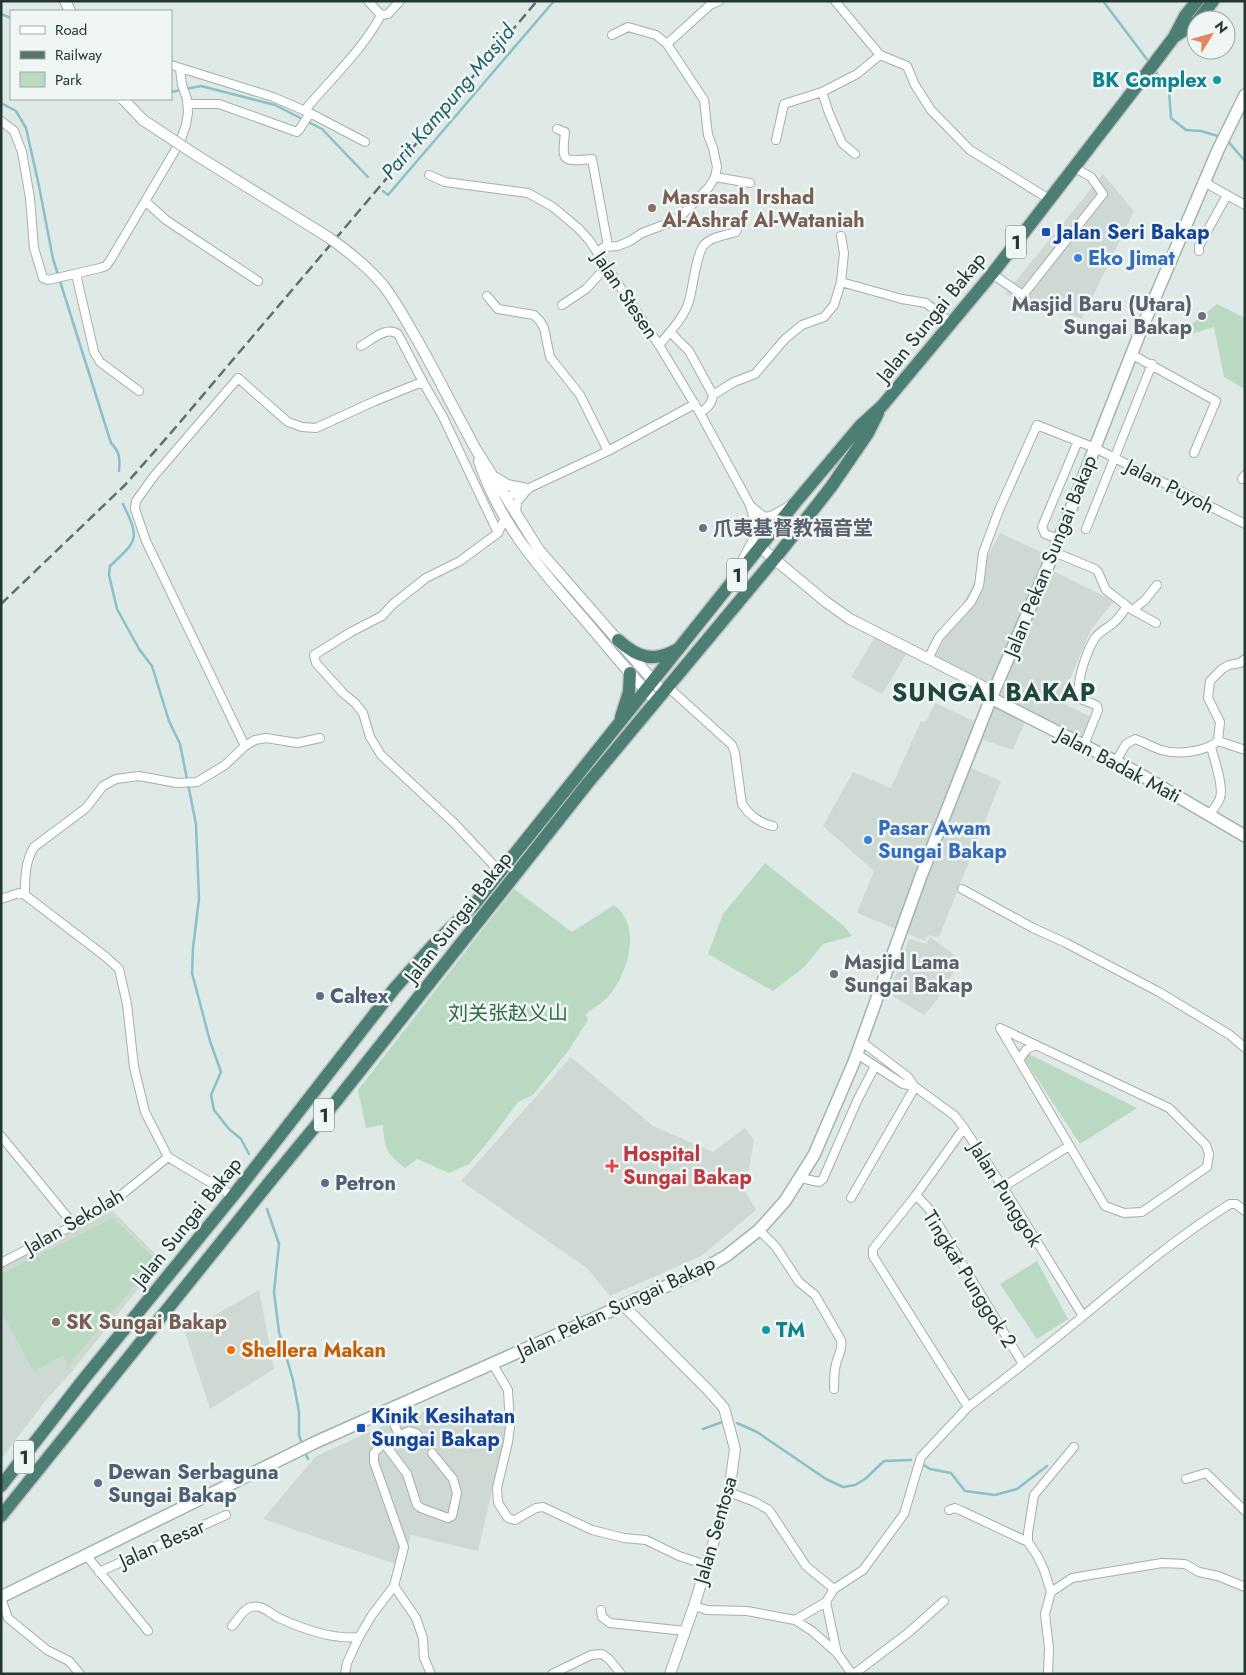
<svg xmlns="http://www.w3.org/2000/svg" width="1246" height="1675" font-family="Jost,'Noto Sans SC',sans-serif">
	<rect width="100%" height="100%" fill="#dfe9e5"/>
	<path fill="#ced9d4" d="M1103,174l31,37 -52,108 -77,-25z
		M1000,533l58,27 -5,11 61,30 -23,29 -31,72 31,15 -9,23 -56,-21 -13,31 -30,-10 -12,28 30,13 -62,156 -11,-2 -3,6 -68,-28 17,-42 -51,-45 30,-54 38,16 30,-67 5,1 9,-19 41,19 13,-35 -54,-30z
		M875,637l32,16 -25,41 -31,-17z
		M930,937l31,23 -24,40 -13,15 -35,-21 20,-55 17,5z
		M571,1057l82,69 60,26 32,-24 9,12 -9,51 11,19 -55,46 -91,40 -23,-28 -126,-87z
		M112,1210l49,50 -92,115 -23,25 -45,59v-190z
		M259,1290l15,79 -64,40 -25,-77z
		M417,1411l90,15 -29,125 -67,-16 -10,31 -138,-47 53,-63z"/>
	<path fill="#bad9c3" d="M1217,304l28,14v71l-21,-12 -10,-50 -23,7 -3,-7z
		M765,863l79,63 8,10 -29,8 -20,24 -30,23 -65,-37 15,-40z
		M514,889l58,43 42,-27c29,22 14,68 -6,92 -6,6 -15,11 -22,17l2,6 -20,31 -35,44 -15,7 -26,35 -23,27 -20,9 -32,-14 -12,9c-18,-14 -21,-20 -22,-43l-17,3 -8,-38z
		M1017,1048l120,60 -57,36z
		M113,1218l43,42 -88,106 -5,-11 -29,17 -33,-61v-37z
		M1037,1261l31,58 -31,20 -37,-55z"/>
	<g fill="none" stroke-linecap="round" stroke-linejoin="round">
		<path stroke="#8bbfca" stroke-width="2.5" d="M1103,1l46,61
			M1,14l10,4
			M1154,69l15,22 2,27 15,12 15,1 20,6
			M171,92l30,-6 74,19 47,24 46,48
			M1,103l15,8 10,17 13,58 14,73 58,184c9,9 9,16 8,28
			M1226,139l19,22
			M383,191l5,4 166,-194
			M123,504c17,35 15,36 -13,62l-1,9 8,34 22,40 13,17 17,55 11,23 16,80 3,75 -6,49 -1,25 18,68 11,31 -10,23 3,15 15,19 12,10 8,15
			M267,1209l12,35 -5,48 5,40 14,48 6,32v23l3,9
			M737,1423l20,9 69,47 17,8 12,-2 10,-6 19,-18 27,-1
			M703,1429l19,-7
			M305,1452l3,7
			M922,1464l8,5 21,4 14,18 30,4 22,-6 30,-23"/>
		<path stroke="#b9c5c1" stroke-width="8" stroke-dasharray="8 4" stroke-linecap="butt" d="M423,1441l9,12"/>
		<defs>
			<path id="minor" d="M835,1l45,54 27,11 8,19 16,25 39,40 79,49
				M381,15l7,-1 12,-13
				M667,44l43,-39 9,-4
				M171,65l102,32 37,16 55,29
				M822,92l7,21 13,30 13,11
				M188,104h31l78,28 2,-2 11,-17
				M305,110c24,-29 59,-62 76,-95l-13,-14
				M1,121l13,10 8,21 8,46 4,50 9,30 5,2 52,-12 6,-2 5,-7 69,-117 6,-17 2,-12 -1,-14 -5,-14 -2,-16
				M557,129l8,3c-3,30 -4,30 27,27l16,87
				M776,140l8,-36 38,-12 35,-18 23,-19
				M429,175l16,7 83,11 25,14 25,21 11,12 70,105 41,68 50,92 5,20v11l-15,28
				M715,177l35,6
				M1204,182l41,23
				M145,201l21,19 92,61
				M1199,251v-5l28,-51
				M598,252l6,-5 14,-1 12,-5 12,-8 24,-9 15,-8 28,-29 6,-10 2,-10 -4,-19 -5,-13 -4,-35 -37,-56 -11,-9 -28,-8 -16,8
				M76,274l18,78 6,10 39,29
				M992,274l31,21 80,-101 -12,-17 -16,-9
				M841,282l61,17 24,4 25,20
				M487,296l11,13 36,6 6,6 4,7 6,29 30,38 28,56
				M562,305l24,-16 21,-23
				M670,332l19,19 24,44c-1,9 -5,12 -13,18
				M659,345c11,-13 26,-29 30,-44 4,-13 7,-47 15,-56 6,-8 23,-10 32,-13l4,-10
				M361,346c12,-7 25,-20 37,-12l26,50
				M1131,354l85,47 -22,52
				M713,395l21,-13 21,-8 30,-35 17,-14 22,-8 10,-12 7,-23 3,-29 -3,-17
				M1242,479l3,-4
				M506,497l21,-8 81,-38 87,-47
				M750,505l14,12 7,-1 18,-10
				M516,514l1,-12 9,-11
				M1086,529l66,-165
				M1059,539l-14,-5 -3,-7 36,-86
				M1054,552l41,17 3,3 8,18 21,16c-4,6 -8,13 -15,18 -6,5 -13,8 -17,14 -7,10 -24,54 -12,62 4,2 10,3 14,6l1,4 -14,35
				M1131,609l25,14
				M1133,610l12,-10 12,-15
				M928,659l11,-22 32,-35 8,-16 4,-33 16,-43 38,-85 58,23 150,76
				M668,687l64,58 3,8 7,51c7,11 19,20 31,22
				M1218,741l27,9
				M245,746l-99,-205 -11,-32 1,-8 18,-25 84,-98 50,44 14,5 14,1 59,-27 42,-17h7l19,33 55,116
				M1116,761l10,-17 9,-5c9,3 17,8 26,11 17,5 44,2 57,-9l2,-19 -12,-24 2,-17 12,-12 7,-4 11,-2 5,-4
				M1209,815c4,-5 9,-11 11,-17 4,-12 -6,-39 -9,-51
				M501,873l-47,-50 -73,-68 -11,-18 -7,-24 -8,-10 -12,-10 -27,-30 -2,-8 37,-23 31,-16 11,-12 33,-26 34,-17 38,-28 7,-15
				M962,889l71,39 33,15 93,49 71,43 15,13
				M25,895c0,-18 0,-33 9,-48l52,-39 17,-22 13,-7 23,-3 38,7 20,-1 28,-17 20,-19 10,-6 11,-2 31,5 23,-5
				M1,899l18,-6 6,2 81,62 13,12 8,35 7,63 11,45 23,45 65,39
				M1000,1028l169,80 37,37 3,9 -2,13 -65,45 -18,1 -19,-7z
				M862,1042l46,35 6,9 41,30 9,12 39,59 80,129
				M857,1054l46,30 11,2
				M1019,1060l7,-10 9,-5
				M964,1128l-48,67 -43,54v7l95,151c38,-29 76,-59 114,-90 48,-40 95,-80 148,-113h6l9,7
				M1,1136l73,89
				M801,1178l18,4 4,-3 34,-78 18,-35
				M1003,1187l66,-41
				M916,1195l13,14 94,155
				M851,1198l64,-111
				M759,1230l17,17 23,35 16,13 26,45c2,9 -3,16 -5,24 -2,8 -2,17 -2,25
				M1,1263l73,-38 40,-24 54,-44
				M492,1363l16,27 2,36 -2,16 -11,46 1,15 10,15 7,2 21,-12 7,-1 49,23 32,8 22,2 33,16 27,9
				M388,1410l11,25
				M384,1443l23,31 10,31 4,3 27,10 4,-2 5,-23 -4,-14 -21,-26
				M1186,1479l20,-6 39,38
				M729,1492l26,10 14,8 37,56 28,23
				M949,1510l6,-2 7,3 66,31 10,15 6,13 7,22 -6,22 4,34 -1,26
				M1028,1542v-9l6,-38 40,-48
				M86,1555l62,76
				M99,1572l127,-57
				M394,1586l22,32 7,20 1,20 7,16
				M1051,1592l21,-14 90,-15 23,1 14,8 19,4 27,11
				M1,1598l7,20 39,32 22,11 11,13
				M826,1602l11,51
				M694,1606l13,4 40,1 48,9 17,11 25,22 15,21
				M601,1610l1,7 8,6 75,8
				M795,1620l31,-18 8,-13 29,-19 41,-56 17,-57 47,-50
				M232,1626c6,-6 11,-17 19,-19 12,-3 19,7 28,11 24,11 54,22 80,19
				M345,1674l2,-11 12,-26 13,-22 22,-29 10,-39 -30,-85v-9l10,-10 25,-12 7,2 7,8
				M552,1674l39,-19 11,-1 7,5 12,15
				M854,1674l54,-41 36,-32"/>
			<path id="tertiary" d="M65,1l5,10
				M465,429l10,19 64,102 124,142
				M479,461c21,64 61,107 104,157 24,28 47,57 73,83
				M496,478l11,7 20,4
				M760,547l66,55 24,17 144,73
				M623,1305l87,87 14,16 11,41 -6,43 -35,114 -24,68"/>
			<path id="secondary" d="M991,698l145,74 109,64
				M1,1597l315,-155 382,-170 28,-16 33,-26 26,-29 29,-46 40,-93 67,-186 70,-178 63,-146 87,-222 77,-180 27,-55"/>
			<path id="trunk" d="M1198,20l15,-19
				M1174,37l22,-15
				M618,640c20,18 36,23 60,9
				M621,717l8,-25 1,-19
				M1,1486l82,-106 150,-184 161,-207 40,-45 39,-38 322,-403 65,-77 22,-20 110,-132 154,-200 28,-37 11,-21 12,-15
				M1,1516l271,-337 65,-79 250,-316 194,-233 50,-64 37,-54 10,-20"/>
		</defs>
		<use href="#minor" stroke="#a3b0ac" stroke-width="10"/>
		<use href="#tertiary" stroke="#a3b0ac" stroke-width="12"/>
		<use href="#secondary" stroke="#a0b4ad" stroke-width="14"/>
		<use href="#trunk" stroke="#bdc3c2" stroke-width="15"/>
		<use href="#minor" stroke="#fff" stroke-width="8"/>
		<use href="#tertiary" stroke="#fff" stroke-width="10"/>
		<use href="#secondary" stroke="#fff" stroke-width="11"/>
		<use href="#trunk" stroke="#4c7e73" stroke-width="12"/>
		<path stroke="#5c736d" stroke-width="2.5" stroke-dasharray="10 5" stroke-linecap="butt" d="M1,604l124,-119 45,-51 367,-433"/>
		<defs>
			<path id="tertiary-bridge" d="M123,99l20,21 53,35 132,82c20,14 39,29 55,48 11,14 20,30 29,46 19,32 35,65 53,98"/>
		</defs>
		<use href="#tertiary-bridge" stroke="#a3b0ac" stroke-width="12" stroke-linecap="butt"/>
		<use href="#tertiary-bridge" stroke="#fff" stroke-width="10"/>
	</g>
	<g fill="#0f9aa8" stroke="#eff6f3" stroke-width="2">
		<circle cx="1217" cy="80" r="5"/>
		<circle cx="766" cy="1330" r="5"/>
	</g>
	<g fill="#8d6e63" stroke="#eff6f3" stroke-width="2">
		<circle cx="652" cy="208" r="5"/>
		<circle cx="56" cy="1322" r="5"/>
	</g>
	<g fill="#1a4fb4" stroke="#eff6f3" stroke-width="2">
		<rect x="1041" y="227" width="10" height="10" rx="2.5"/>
		<rect x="356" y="1423" width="10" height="10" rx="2.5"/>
	</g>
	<g fill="#3f7fe0" stroke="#eff6f3" stroke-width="2">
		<circle cx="1078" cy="258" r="5"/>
		<circle cx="868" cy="840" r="5"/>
	</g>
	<g fill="#6b7280" stroke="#eff6f3" stroke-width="2">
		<circle cx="1202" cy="316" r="5"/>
		<circle cx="703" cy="528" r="5"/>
		<circle cx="834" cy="974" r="5"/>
	</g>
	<g fill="#5c6f8a" stroke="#eff6f3" stroke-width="2">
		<circle cx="320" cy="996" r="5"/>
		<circle cx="325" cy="1183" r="5"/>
		<circle cx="98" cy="1483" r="5"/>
	</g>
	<path fill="#e0444e" stroke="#eff6f3" stroke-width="2" d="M609.5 1158.5h5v5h5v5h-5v5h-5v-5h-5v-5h5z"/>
	<circle fill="#e8710a" stroke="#eff6f3" stroke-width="2" cx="231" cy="1350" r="5"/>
	<g text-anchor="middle" stroke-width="5" stroke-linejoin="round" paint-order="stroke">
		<g fill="#eff6f3" stroke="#60706c" stroke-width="1">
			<rect x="1006" y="225.5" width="20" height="33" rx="4"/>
			<rect x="727" y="558.5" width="20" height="33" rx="4"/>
			<rect x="314" y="1098.5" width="20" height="33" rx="4"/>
			<rect x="14" y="1440.5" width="20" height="33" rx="4"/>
		</g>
		<g font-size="19" font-weight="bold" fill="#223732">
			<text x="1016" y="249">1</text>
			<text x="737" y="582">1</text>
			<text x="324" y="1122">1</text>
			<text x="24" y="1464">1</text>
		</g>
		<g font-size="20" font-weight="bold" fill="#0d838f" stroke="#eff6f3" text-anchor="end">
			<text x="1207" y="87">BK Complex</text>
			<text x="776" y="1337" text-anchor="start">TM</text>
		</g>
		<g font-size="20" font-weight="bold" fill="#785e54" stroke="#eff6f3" text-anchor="start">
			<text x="662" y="204">Masrasah Irshad<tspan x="662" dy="23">Al-Ashraf Al-Wataniah</tspan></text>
			<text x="66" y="1329">SK Sungai Bakap</text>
		</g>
		<g font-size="20" font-weight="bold" fill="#164399" stroke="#eff6f3" text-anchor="start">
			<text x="1056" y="239">Jalan Seri Bakap</text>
			<text x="371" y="1423">Kinik Kesihatan<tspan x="371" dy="23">Sungai Bakap</tspan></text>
		</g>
		<g font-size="20" font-weight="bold" fill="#366cbe" stroke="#eff6f3" text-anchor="start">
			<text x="1088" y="265">Eko Jimat</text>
			<text x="878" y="835">Pasar Awam<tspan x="878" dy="23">Sungai Bakap</tspan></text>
		</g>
		<g font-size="20" fill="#223732" stroke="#eff6f3">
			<text transform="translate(626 295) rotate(56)" y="7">Jalan Stesen</text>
			<text transform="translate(931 317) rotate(-51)" y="7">Jalan Sungai Bakap</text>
			<text transform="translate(1170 486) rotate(27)" y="7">Jalan Puyoh</text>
			<text transform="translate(1050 556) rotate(-68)" y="7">Jalan Pekan Sungai Bakap</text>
			<text transform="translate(1119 765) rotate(28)" y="7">Jalan Badak Mati</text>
			<text transform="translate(458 917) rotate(-52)" y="7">Jalan Sungai Bakap</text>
			<text transform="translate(1006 1194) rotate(58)" y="7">Jalan Punggok</text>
			<text transform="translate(74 1221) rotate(-30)" y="7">Jalan Sekolah</text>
			<text transform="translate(187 1222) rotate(-51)" y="7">Jalan Sungai Bakap</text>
			<text transform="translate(970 1279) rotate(58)" y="7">Tingkat Punggok 2</text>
			<text transform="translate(616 1307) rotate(-25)" y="7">Jalan Pekan Sungai Bakap</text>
			<text transform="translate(715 1530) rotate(-74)" y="7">Jalan Sentosa</text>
			<text transform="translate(162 1543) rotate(-24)" y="7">Jalan Besar</text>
		</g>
		<g font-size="20" font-weight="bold" fill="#5b616d" stroke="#eff6f3" text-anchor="start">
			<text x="1192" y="311" text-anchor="end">Masjid Baru (Utara)<tspan x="1192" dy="23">Sungai Bakap</tspan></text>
			<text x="713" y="535">爪夷基督教福音堂</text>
			<text x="844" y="969">Masjid Lama<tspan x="844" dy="23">Sungai Bakap</tspan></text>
		</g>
		<g font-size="20" font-weight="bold" fill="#4e5e75" stroke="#eff6f3" text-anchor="start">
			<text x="330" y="1003">Caltex</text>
			<text x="335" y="1190">Petron</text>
			<text x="108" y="1479">Dewan Serbaguna<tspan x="108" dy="23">Sungai Bakap</tspan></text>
		</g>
		<g font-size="20" fill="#306a47" stroke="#eff6f3">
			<text x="508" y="1020">刘关张赵义山</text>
		</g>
		<g font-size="20" font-weight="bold" fill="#be3a42" stroke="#eff6f3" text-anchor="start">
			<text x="623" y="1161">Hospital<tspan x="623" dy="23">Sungai Bakap</tspan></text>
		</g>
		<g font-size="20" font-weight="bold" fill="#c56008" stroke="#eff6f3" text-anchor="start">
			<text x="241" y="1357">Shellera Makan</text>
		</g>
		<g font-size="21" font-style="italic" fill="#22606d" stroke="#eff6f3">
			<text transform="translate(448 102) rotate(-50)" y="7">Parit Kampung Masjid</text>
		</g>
		<g font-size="25" font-weight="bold" letter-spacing="1" fill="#20473e" stroke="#eff6f3">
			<text x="994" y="701">SUNGAI BAKAP</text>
		</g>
	</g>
	<rect width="1246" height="1675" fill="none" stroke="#223732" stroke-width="5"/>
	<rect x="10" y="10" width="162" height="90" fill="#eff6f3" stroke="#9daaa6"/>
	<rect x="20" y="26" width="25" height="8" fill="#ffffff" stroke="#9daaa6"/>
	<text x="55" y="35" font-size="15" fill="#223732">Road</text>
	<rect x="20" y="51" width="25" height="8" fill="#5c736d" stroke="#9daaa6"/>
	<text x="55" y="60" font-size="15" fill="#223732">Railway</text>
	<rect x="20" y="72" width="25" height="15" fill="#bad9c3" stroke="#9daaa6"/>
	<text x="55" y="85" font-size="15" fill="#223732">Park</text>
	<g transform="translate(1211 35) rotate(53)"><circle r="24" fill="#eff6f3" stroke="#9daaa6"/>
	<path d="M0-4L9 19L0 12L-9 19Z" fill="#e58461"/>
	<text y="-8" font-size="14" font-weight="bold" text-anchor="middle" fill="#223732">N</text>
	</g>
</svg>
